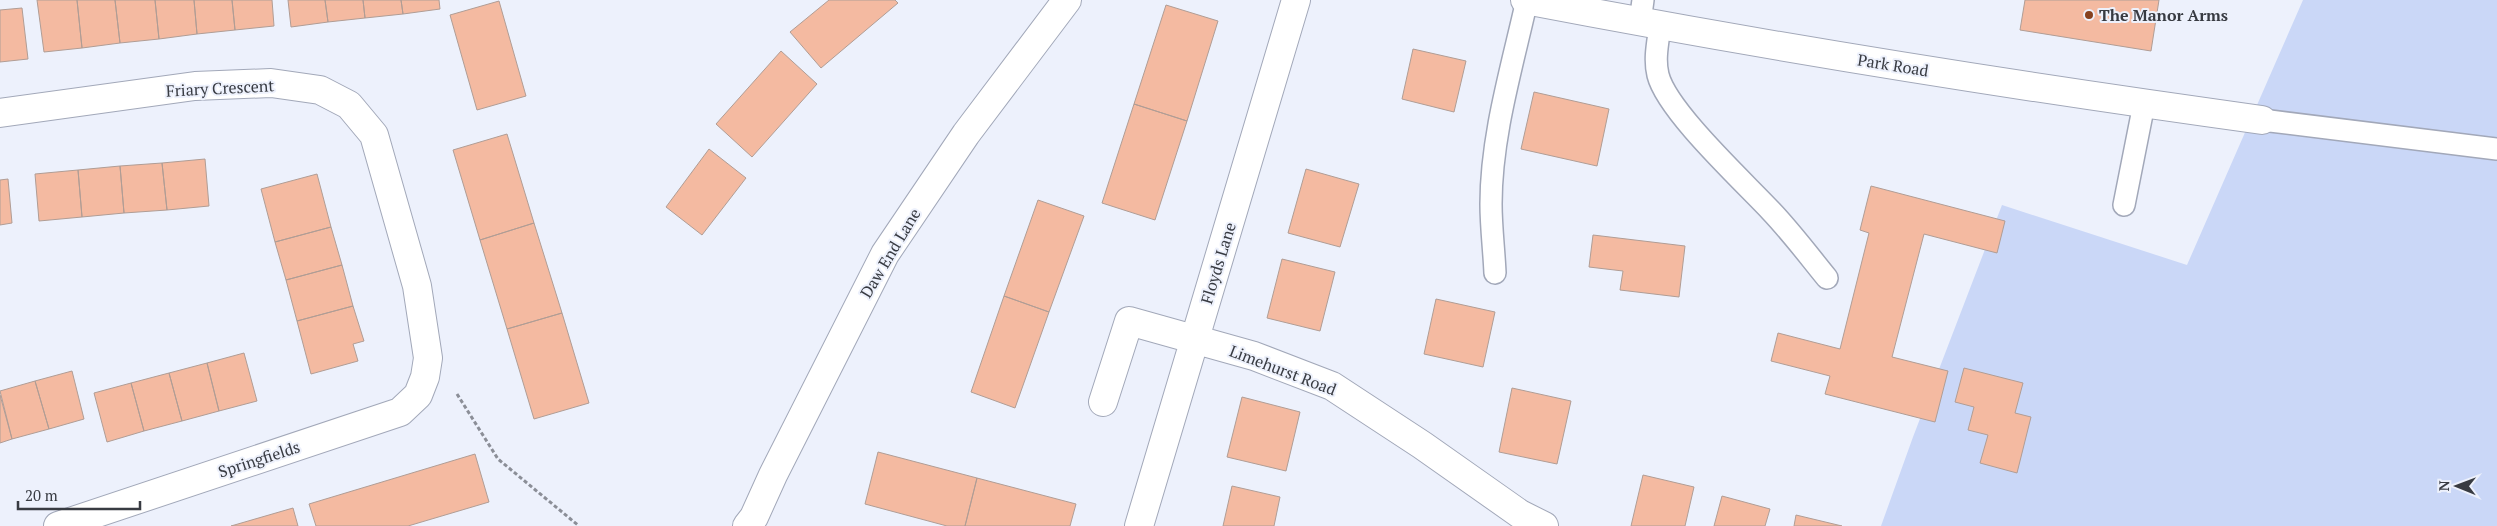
<svg xmlns="http://www.w3.org/2000/svg" width="2497" height="526" font-family="'PT Serif',serif">
	<rect width="100%" height="100%" fill="#edf1fc"/>
	<path fill="#cad7f7" d="M2303,0h194v526h-616l32,-89 89,-232 185,60z"/>
	<path fill="#f4baa1" stroke="#b09d95" d="M37,0h40l5,48 -38,4z
		M77,0h38l5,43 -38,5z
		M115,0h40l4,39 -39,4z
		M155,0h39l3,34 -38,5z
		M194,0h38l3,30 -38,4z
		M232,0h40l2,26 -39,4z
		M288,0h37l3,22 -37,5z
		M325,0h38l2,18 -37,4z
		M363,0h38l2,14 -38,4z
		M401,0h38l1,9 -37,5z
		M829,0h66l3,3 -77,65 -31,-36z
		M2025,0h134l-8,51 -131,-21z
		M499,1l27,95 -49,14 -27,-95z
		M1166,5l52,16 -31,100 -53,-17z
		M22,8l6,51 -28,3v-52z
		M1413,49l53,12 -12,51 -52,-13z
		M781,51l36,33 -65,73 -36,-33z
		M1534,92l75,17 -12,57 -76,-17z
		M1134,104l53,17 -32,99 -53,-17z
		M507,134l27,89 -54,17 -27,-90z
		M709,149l37,29 -44,57 -36,-28z
		M205,159l4,47 -42,4 -5,-47z
		M162,163l5,47 -43,3 -4,-47z
		M120,166l4,47 -42,4 -4,-47z
		M1306,169l53,15 -19,63 -52,-14z
		M78,170l4,47 -43,4 -4,-47z
		M317,174l14,53 -56,15 -14,-53z
		M8,179l4,44 -12,2v-45z
		M1871,186l134,35 -8,32 -73,-19 -32,123 56,14 -13,51 -110,-28 5,-18 -59,-15 7,-28 62,16 29,-116 -9,-3z
		M1038,200l46,16 -35,96 -45,-16z
		M534,223l28,90 -55,16 -27,-89z
		M331,227l11,38 -56,15 -11,-38z
		M1593,235l92,11 -6,51 -59,-7 3,-19 -34,-4z
		M1282,259l53,13 -15,59 -53,-13z
		M342,265l11,41 -56,15 -11,-41z
		M1004,296l45,16 -34,96 -44,-16z
		M1436,299l59,13 -12,55 -59,-13z
		M353,306l11,35 -11,3 5,17 -47,13 -14,-53z
		M562,313l27,90 -55,16 -27,-90z
		M244,353l13,48 -38,10 -12,-48z
		M207,363l12,48 -37,10 -13,-48z
		M1964,368l59,15 -8,30 16,4 -14,56 -37,-10 8,-28 -20,-5 6,-23 -19,-5z
		M72,371l12,48 -35,10 -14,-48z
		M169,373l13,48 -38,10 -13,-48z
		M35,381l14,48 -37,10 -12,-48z
		M131,383l13,48 -37,11 -13,-49z
		M1512,388l59,13 -14,63 -58,-12z
		M0,395l12,44 -12,4z
		M1242,397l58,15 -14,59 -59,-14z
		M878,452l99,26 -12,48h-18l-82,-22z
		M475,454l14,48 -81,24h-92l-7,-22z
		M1643,475l51,12 -9,39h-54z
		M977,478l99,26 -6,22h-105z
		M1232,486l48,11 -6,29h-51z
		M1722,496l48,13 -5,17h-51z
		M293,508l5,18h-67z
		M1796,515l46,11h-48z"/>
	<g fill="none" stroke-linecap="round" stroke-linejoin="round">
		<defs>
			<path id="service" d="M1640,22l3,-22
				M1660,26c-2,16 -6,33 -2,49 9,36 85,106 113,136 20,21 38,45 56,67
				M2262,120l235,29
				M2124,205l20,-101
				M1495,273c-1,-23 -4,-46 -4,-69 0,-68 21,-137 36,-204"/>
			<path id="minor" d="M1525,0c245,47 490,86 737,120
				M0,113l195,-27 76,-3 49,7 29,15 25,30 43,151 11,72 -3,19 -7,18 -18,17 -342,114
				M1103,402l26,-81 125,35 78,30 90,59 98,69 24,12
				M1139,526l157,-526"/>
			<path id="secondary" d="M747,526l7,-9 19,-42 112,-221 81,-120 101,-134"/>
		</defs>
		<use href="#service" stroke="#a2a8b9" stroke-width="24"/>
		<use href="#minor" stroke="#a2a8b9" stroke-width="30"/>
		<use href="#secondary" stroke="#a2a8b9" stroke-width="30"/>
		<path stroke="#8b8e97" stroke-width="3" stroke-dasharray="4 2.5" stroke-linecap="butt" d="M457,394l41,65 81,67"/>
		<use href="#service" stroke="#fff" stroke-width="21"/>
		<use href="#minor" stroke="#fff" stroke-width="28"/>
		<use href="#secondary" stroke="#fff" stroke-width="28"/>
	</g>
	<circle fill="#87411e" stroke="#edf1fc" stroke-width="2" cx="2089" cy="15" r="5"/>
	<g text-anchor="middle" stroke-width="4" stroke-linejoin="round" paint-order="stroke">
		<g font-size="16" font-weight="bold" fill="#383b42" stroke="#edf1fc" text-anchor="start">
			<text x="2099" y="21">The Manor Arms</text>
		</g>
		<g font-size="16" fill="#383b42" stroke="#edf1fc">
			<text transform="translate(1893 65) rotate(9)" y="6">Park Road</text>
			<text transform="translate(220 88) rotate(-3)" y="6">Friary Crescent</text>
			<text transform="translate(890 253) rotate(-59)" y="6">Daw End Lane</text>
			<text transform="translate(1218 263) rotate(-73)" y="6">Floyds Lane</text>
			<text transform="translate(1283 370) rotate(21)" y="6">Limehurst Road</text>
			<text transform="translate(259 459) rotate(-18)" y="6">Springfields</text>
		</g>
	</g>
	<g transform="translate(2457 486) rotate(271)" stroke="#edf1fc" stroke-width="4" paint-order="stroke">
	<path d="M0-4L9 19L0 12L-9 19Z" fill="#383b42"/>
	<text y="-8" font-size="14" font-weight="bold" text-anchor="middle" fill="#383b42">N</text>
	</g>
	<path d="M18 501v8h122v-8" fill="none" stroke="#383b42" stroke-width="2.5"/>
	<text x="25" y="501" font-size="15" fill="#383b42" stroke="#edf1fc" stroke-width="4" paint-order="stroke">20 m</text>
</svg>
